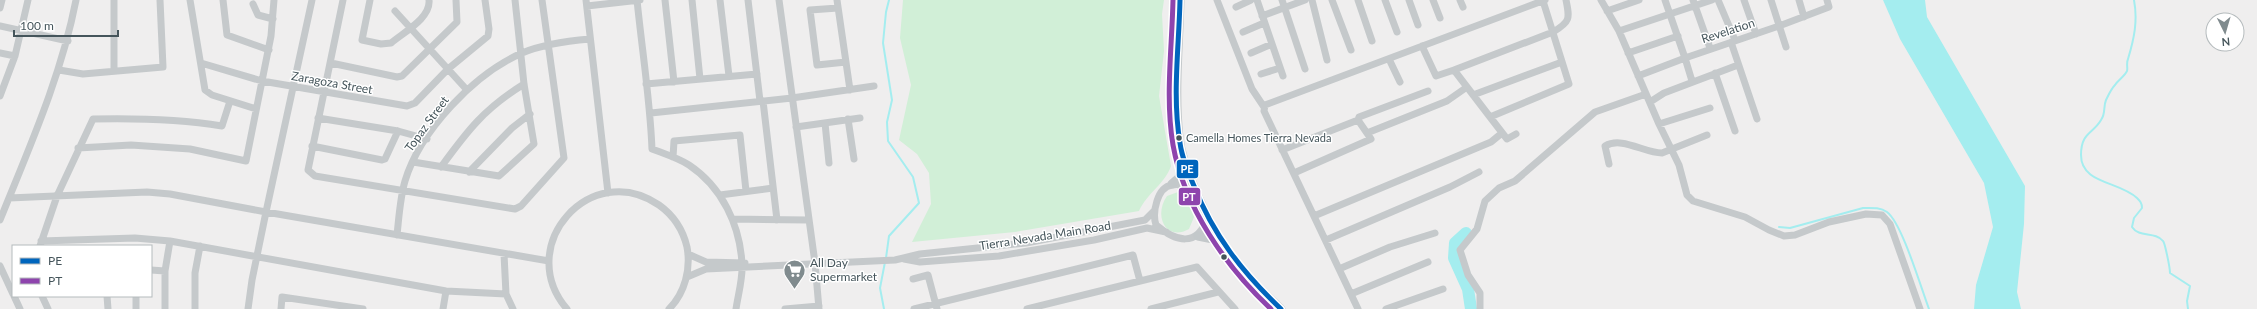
<svg xmlns="http://www.w3.org/2000/svg" width="2257" height="309" font-family="Lato,sans-serif">
	<rect width="100%" height="100%" fill="#efeeee"/>
	<path fill="#d1efd7" d="M903,0h261l-2,14 2,37 -5,45 12,70c-6,18 -24,27 -32,45l-124,21 -103,10 19,-38 -2,-31 -12,-19 -18,-14 12,-55 -11,-47z
		M1178,192l10,6 6,19 -5,12c-23,13 -36,-13 -22,-33z"/>
	<path fill="#a4edef" d="M1883,0h42l2,17 98,169 -1,38 -7,68 4,17h-47l2,-24 17,-58 -9,-44 -84,-144z"/>
	<g fill="none" stroke-linecap="round" stroke-linejoin="round">
		<path stroke="#a4edef" stroke-width="2" d="M2134,0c4,21 0,39 -6,59 -2,4 0,9 -1,12 -3,6 -9,9 -12,14 -4,4 -7,11 -9,15 -3,7 0,13 -5,20 -8,14 -20,12 -20,35 0,29 38,26 56,43 3,3 5,5 5,10l-8,10 -2,9c7,11 23,4 31,14 2,2 7,27 7,32l20,13 -3,15 1,8
			M1779,227l11,1 73,-20c8,0 17,-1 24,4 15,11 34,76 42,97
			M886,258l3,-22 30,-33 -6,-26 -25,-36 -1,-19 5,-22 -9,-57 3,-31 3,-12
			M884,309l-4,-21 5,-26"/>
		<path stroke="#a4edef" stroke-width="12" d="M1466,233l-11,10 -1,15 14,31 3,20"/>
		<path stroke="#c5c9cb" stroke-width="7" d="M190,0l15,90 7,5 44,14
			M223,0l4,35 42,15
			M343,0l-35,170 7,6 200,33 6,-3 43,-48 -22,-158
			M370,0l-8,40 19,4 10,-1c13,-11 40,-25 38,-43
			M586,0l22,193
			M637,0c5,50 13,99 15,149 13,5 26,9 37,16 33,22 51,60 53,99 1,14 -4,31 -6,45
			M665,0l9,82
			M692,0l8,79
			M720,0l9,76
			M748,0l12,101
			M779,0l36,263 4,46
			M837,0l13,90
			M1217,0l35,89 12,18
			M1257,0l26,76
			M1282,0l23,69
			M1312,0l15,60
			M1332,0l19,50
			M1358,0l14,41
			M1385,0l12,32
			M1409,0l9,25
			M1433,0l7,18
			M1460,0l3,7
			M1601,0l18,31 40,93 20,41 8,30 6,6 52,16 24,13 15,6 11,-1 34,-13 37,-8 16,1 8,9 30,85
			M1665,0l20,58 94,-32 50,-19 -2,-7
			M1693,0l17,48
			M1718,0l17,40
			M1744,0l12,34
			M1771,0l15,47
			M1799,0l5,17
			M253,4l5,11 15,4
			M587,6l53,-6
			M1236,7l15,-7
			M0,8l2,-8
			M838,8l-28,2 7,55 29,-3
			M395,11l72,79
			M1607,11l32,-11
			M1262,16l43,-16
			M0,26l68,15
			M1619,31l93,-31
			M1243,32l21,-9
			M1731,42l26,77
			M1422,46l14,30 18,-6 36,47 79,-33 -26,-83
			M0,53l15,3
			M1251,53l21,-9
			M1628,53l50,-17
			M1389,59l11,23
			M201,63l61,18 145,25 8,-3 33,-34 40,-33 1,-7 -4,-29
			M331,63l66,14 5,-1 55,-54 -1,-22
			M59,70l24,4 80,-7 -3,-67
			M1454,70l99,-38c17,-10 17,-13 13,-32
			M114,71v-71
			M1715,73l20,58
			M1261,74l19,-6
			M1638,76l47,-18 7,23
			M646,84l111,-10
			M1473,95l89,-33
			M0,96l15,-40 13,-56
			M763,101l14,119
			M1650,102l14,-9 74,-28
			M651,113l141,-15 82,-12
			M1490,117l17,22 9,-5
			M318,118l80,13 29,8
			M848,119l6,40
			M1358,120l1,-3 69,-26
			M825,123l4,40
			M1659,124l51,-16
			M796,127l64,-9
			M1367,133l80,-32 20,-14
			M312,146l70,14 3,-1 13,-28
			M78,148l53,-3 59,4 56,12 25,-125 3,-36
			M1282,150l76,-30 13,19 -77,34
			M673,157l1,-16 66,-6 6,56
			M413,162l86,14 35,-32 -10,-60 -9,-84
			M1609,164l-4,-18c17,-10 39,7 57,7l45,-18
			M441,167c27,-37 43,-58 83,-83
			M469,172l43,-44 18,-14
			M1196,192c-7,-5 -15,-9 -24,-7 -15,2 -20,28 -16,40 20,17 41,22 51,-6
			M720,195l53,-7
			M9,198l138,-6 23,2 96,18 283,49
			M1314,216l177,-74 11,-9
			M734,219l74,1
			M0,220c29,-72 61,-143 76,-220
			M397,235c2,-18 3,-37 8,-54 15,-50 69,-107 117,-128 21,-9 45,-12 68,-14
			M1326,240l124,-53 29,-15
			M41,241l94,-3 35,3 276,50 60,3
			M40,246l17,-50 36,-77c44,-1 86,0 129,7l8,-25
			M504,254l2,40 7,15
			M688,254l18,8 39,1
			M904,259l16,3 79,-6 95,-16 53,-12 19,4
			M0,266l13,28
			M1339,269l51,-22 45,-14
			M151,270l14,1
			M687,277l19,-8 189,-9 25,-6 106,-11 119,-23 9,-9
			M913,279l15,-4 9,34
			M1351,294l77,-32
			M14,296l6,13
			M42,296l6,13
			M107,296l1,13
			M136,296v13
			M165,309v-38l5,-30
			M195,309v-36l5,-27
			M248,309l4,-29 14,-68 46,-212
			M281,309l1,-12 81,12
			M443,309l3,-18
			M567,309c-54,-63 24,-151 92,-104 14,10 24,25 28,42 4,22 -2,46 -18,62
			M785,309l34,-3
			M914,309l219,-54 7,26
			M1027,309l170,-42 38,42
			M1151,309l67,-17
			M1358,309l-94,-198 1,-6 280,-105
			M1386,309l57,-20
			M1480,309v-16l-12,-18 -8,-25 17,-21 8,-28 14,-13 16,-7 80,-69 51,-18"/>
		<path stroke="#c3c8ca" stroke-width="9" d="M1180,0c-1,46 -6,92 -1,137 2,20 10,37 17,55 23,54 42,78 85,117
			M1172,184l7,-6 4,-17
			M1198,236l20,4"/>
		<defs>
			<path id="bus-1" d="M1180,0c-1,47 -8,96 0,143 2,15 8,29 14,43 19,49 49,87 87,123"/>
			<path id="bus-2" d="M1173,0c-1,48 -8,98 0,145 11,62 53,122 98,164"/>
		</defs>
		<use href="#bus-1" stroke="#fff" stroke-width="8"/>
		<use href="#bus-2" stroke="#fff" stroke-width="8"/>
		<use href="#bus-1" stroke="#0065bd" stroke-width="5"/>
		<use href="#bus-2" stroke="#8e44ad" stroke-width="5"/>
	</g>
	<defs>
		<symbol id="supermarket-pin" viewBox="-11 -11 22 30"><path d="M0 17L-7.5 6A9.5 9.5 0 1 1 7.5 6Z" fill="#808b8e" stroke="#fff"/><path d="M-6-5.5h2.5l.6 2H6L4.5 2H-2.5L-4.4-4H-6ZM-1.5 3.2a1.3 1.3 0 1 0 .1 0ZM3 3.2a1.3 1.3 0 1 0 .1 0Z" fill="#fff"/></symbol>
	</defs>
	<g fill-rule="evenodd">
		<use href="#supermarket-pin" x="782" y="258" width="25" height="34"/>
	</g>
	<g fill="#45555b" stroke="#fff" stroke-width="1.5">
		<circle cx="1179" cy="138" r="3.5"/>
		<circle cx="1224" cy="257" r="3.5"/>
	</g>
	<g text-anchor="middle" stroke-width="3" stroke-linejoin="round" paint-order="stroke">
		<g font-size="11" fill="#45555b" stroke="#fff" text-anchor="start">
			<text x="1186" y="142">Camella Homes Tierra Nevada</text>
		</g>
		<g font-size="12" fill="#45555b" stroke="#fff">
			<text transform="translate(1728 31) rotate(-18)" y="4">Revelation</text>
			<text transform="translate(332 83) rotate(10)" y="4">Zaragoza Street</text>
			<text transform="translate(427 124) rotate(-54)" y="4">Topaz Street</text>
			<text transform="translate(1045 236) rotate(-9)" y="4">Tierra Nevada Main Road</text>
		</g>
		<g font-size="12" fill="#45555b" stroke="#fff" text-anchor="start">
			<text x="810" y="267">All Day<tspan x="810" dy="14">Supermarket</tspan></text>
		</g>
	</g>
	<g stroke="#fff" stroke-width="1.5">
		<rect x="1176" y="159" width="23" height="20" rx="4" fill="#0065bd"/>
		<rect x="1178" y="187" width="23" height="19" rx="4" fill="#8e44ad"/>
	</g>
	<g font-size="11" text-anchor="middle" font-weight="bold" fill="#fff">
		<text x="1187" y="173">PE</text>
		<text x="1189" y="201">PT</text>
	</g>
	<rect x="12" y="245" width="140" height="52" fill="#ffffff" stroke="#b5bbbd"/>
	<rect x="20" y="258" width="20" height="6" fill="#0065bd" stroke="#b5bbbd"/>
	<text x="48" y="265" font-size="12" fill="#45555b">PE</text>
	<rect x="20" y="278" width="20" height="6" fill="#8e44ad" stroke="#b5bbbd"/>
	<text x="48" y="285" font-size="12" fill="#45555b">PT</text>
	<g transform="translate(2225 32) rotate(175)"><circle r="19" fill="#ffffff" stroke="#b5bbbd"/>
	<path d="M0-3L7 15L0 10L-7 15Z" fill="#808b8e"/>
	<text y="-6" font-size="11" font-weight="bold" text-anchor="middle" fill="#45555b">N</text>
	</g>
	<path d="M14 30v6h104v-6" fill="none" stroke="#45555b" stroke-width="2"/>
	<text x="20" y="30" font-size="12" fill="#45555b" stroke="#ffffff" stroke-width="3" paint-order="stroke">100 m</text>
</svg>
